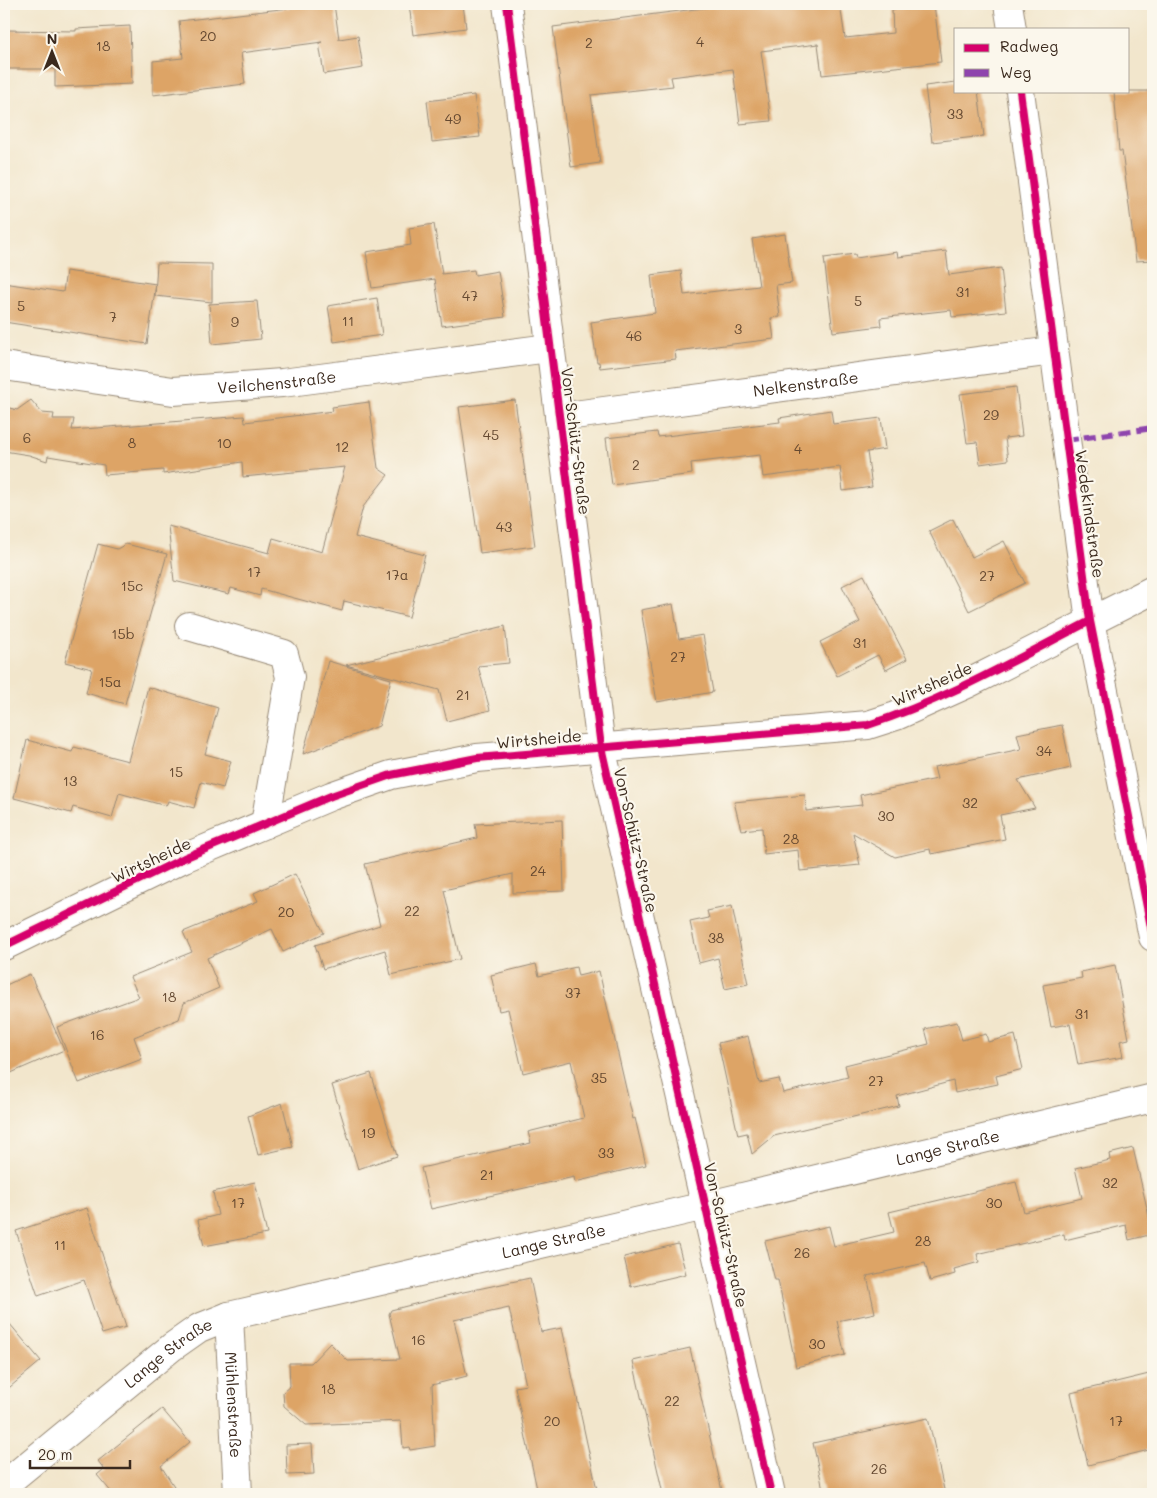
<svg xmlns="http://www.w3.org/2000/svg" width="1157" height="1498" font-family="Mali,sans-serif">
	<rect width="100%" height="100%" fill="#fbf7ec"/>
	<filter id="ink" filterUnits="userSpaceOnUse"><feTurbulence type="fractalNoise" baseFrequency=".02" numOctaves="2"/><feDisplacementMap in="SourceGraphic" scale="10" xChannelSelector="R" yChannelSelector="G"/><feConvolveMatrix kernelMatrix="1 2 1 2 8 2 1 2 1" color-interpolation-filters="sRGB"/></filter>
	<filter id="wash" filterUnits="userSpaceOnUse"><feTurbulence type="fractalNoise" baseFrequency=".0096" numOctaves="4" result="noise"/><feDisplacementMap in="SourceGraphic" scale="20" xChannelSelector="R" yChannelSelector="G"/><feGaussianBlur stdDeviation="1.12" result="paint"/><feColorMatrix in="noise" values="0 0 0 0 0 0 0 0 0 0 0 0 0 0 0 0 0 1.4 0 .05"/><feComposite in="paint" operator="in"/></filter>
	<g filter="url(#wash)">
		<rect width="100%" height="100%" fill="#f2e6cc"/>
		<g id="blocks">
			<path fill="#dda466" d="M323,4h11l5,35 19,-3 5,32 -39,6 -5,-31 3,-1 -81,11 4,31 -92,11v-34l30,-3 -4,-37z
				M409,4h54l3,24 -53,7z
				M735,4h105l5,34 48,-5 -1,-23 42,-6 7,58 -119,13 -4,-31 -57,7 10,70 -31,3 -7,-55 -62,8 2,9 -82,9 9,68 -29,4 -18,-140z
				M130,26l2,58 -77,3v-18h-51v-39l72,1v-2z
				M956,82v9h22l6,45 -52,6 -7,-56z
				M1114,91h39v169l-17,1 -14,-110h-3z
				M474,95l6,42 -48,5 -5,-41z
				M434,224l8,50 32,-4 1,5 23,-4 7,46 -63,9 -7,-47 -63,9 -6,-36 45,-7 -2,-17z
				M785,234l7,49 -16,2 4,32 -9,1 3,21 -99,12 1,8 -76,9 -1,-6h-2l-6,-40 64,-9 -4,-38 30,-4 3,24 75,-9 -7,-47z
				M946,251l3,24 52,-7 5,43 -54,6 -1,-7 -71,8 1,8 -48,6 -9,-74 31,-4 1,4 41,-6 1,5z
				M157,263l55,1v38l-57,-6z
				M66,271l90,13 -9,60 -143,-22v-39l59,9z
				M377,298l5,37 -48,7 -6,-36z
				M257,301l4,38 -49,5 -3,-40z
				M1016,387l6,49 -17,2 3,22 -28,4 -3,-22 -10,1 -7,-49z
				M31,400l11,13 12,1 -1,5h21l-2,11 172,-14 1,6 88,-11 -1,-4 37,-5 9,66 10,7 -25,32 -8,30 70,18 -16,62 -65,-16 -2,10 -81,-22 -1,7 -29,-8 -2,6 -55,-13 -6,-55 101,27 4,-15 49,14 23,-85 -102,10 -1,-15 -79,12v-4l-58,5 -1,-10 -56,-9 -1,5 -18,-6 -25,-4 2,-44 11,3z
				M515,400l20,146 -55,7 -21,-146z
				M831,410l2,14 48,-6 4,31 -18,3 5,35 -29,4 -3,-24 -77,10 -3,-22 -69,8 1,11 -80,11 -6,-47 51,-6 1,5 122,-15 -1,-4z
				M953,519l19,38 32,-16 21,42 -56,28 -40,-80z
				M98,544l19,5 9,-5 41,10 -42,150 -39,-11 6,-24 -27,-7z
				M864,575l43,84 -21,11 -8,-15 -41,21 -17,-34 40,-20 -18,-36z
				M673,604l6,35 24,-4 10,57 -56,10 -16,-92z
				M505,626l4,37 -31,3 12,44 -43,11 -8,-31 -93,-25z
				M328,661l63,18 -12,47 -76,28z
				M148,687l70,21 -13,46 26,7 -8,27 -22,-6 -7,26 -26,-7 -2,5 -47,-13 -7,25 -39,-11 -2,6 -57,-15 13,-58 45,12 2,-5 54,14z
				M1062,725l9,43 -53,12 17,28 -35,7 5,24 -74,15 -1,-5 -35,8 -42,-24 7,32 -60,6 -2,-21 -34,4 -2,-26 -21,2 -7,-28 71,-7 1,16 56,-6 -2,-10 77,-16 -3,-12 87,-18 -4,-15z
				M562,820l2,71 -51,2v-19l-69,16 16,69 -69,16 -6,-25 -62,19 -8,-24 65,-20 -15,-61 112,-26 -2,-14z
				M295,874l29,59 -41,19 -11,-23 -65,29 12,30 -35,15 -5,16 -45,18 8,22 -63,24 -22,-56 82,-30 -9,-20 62,-25 -9,-20 75,-31 -4,-8z
				M732,906l16,78 -23,5 -7,-31 -19,5 -9,-41 19,-4 -2,-7z
				M536,964l3,12 37,-9 2,9 21,-5 34,148 2,-1 11,47 -71,17 -1,-5 -143,32 -10,-41 110,-25 -3,-11 56,-14 -13,-57 -48,12 -15,-64 -9,2 -8,-36z
				M1115,965l14,74 -9,2 3,16 -45,8 -8,-41 -19,3 -8,-42 39,-7 -1,-6z
				M30,974l34,76 -60,26v-90z
				M957,1022l5,18 24,-6 2,8 27,-7 8,34 -27,7 2,8 -43,9 -2,-12 -56,15 2,10 -125,30 -22,18 -5,-21 -9,2 -20,-92 30,-7 11,47 20,-4 4,14 65,-16 -3,-12 84,-21 -4,-15z
				M371,1073l26,83 -39,13 -26,-84z
				M282,1103l11,44 -35,8 -10,-39z
				M1133,1148l20,86 -24,6 -3,-15 -61,15 -1,-6 -87,20 2,8 -25,7 1,5 -25,7 -5,-18 -58,13 8,37 -38,8 8,34 -49,12 -18,-87h-3l-10,-39 64,-15 5,20 60,-14 -5,-20 127,-30 8,30 58,-14 -7,-30 35,-8 -1,-6z
				M255,1182l12,52 -63,12 -6,-26 20,-5 -5,-23z
				M87,1208l39,119 -24,7 -18,-54 -46,16 -22,-65z
				M678,1244l8,30 -55,13 -7,-30z
				M530,1278l11,54 21,-4 36,166h-60l-23,-107 11,-2 -17,-77 -55,12 13,56 -35,9 3,61 -25,4 -1,-3 -6,1 -2,-27 -95,4 -22,-19 -1,-14 7,-6 -1,-23h22l19,-20 18,18 52,-2 -11,-45 2,-4 63,-16z
				M4,1317l37,44 -37,31z
				M690,1348l32,143 -15,3h-44l-30,-133z
				M1153,1373v76l-65,16 -17,-72z
				M162,1409l28,33 -29,24 18,28h-66l-16,-19 7,-6 -6,-8z
				M928,1418l17,76h-121l-11,-51z
				M312,1444l2,30 -27,1 -1,-30z"/>
		</g>
	</g>
	<g filter="url(#ink)">
		<use href="#blocks" fill-opacity="0" stroke="#968875" stroke-width="1"/>
		<g fill="none" stroke-linecap="round" stroke-linejoin="round">
			<defs>
				<g id="minor">
					<path d="M507,4l94,743 170,747"/>
					<path d="M1008,4l4,25"/>
					<path d="M1020,91l70,530 63,316"/>
					<path id="s1" d="M4,366l169,25 109,-8 267,-35"/>
					<path id="s2" d="M559,417l494,-66"/>
					<path d="M189,626l95,28 6,23 -25,147"/>
					<path d="M4,946l180,-88 147,-62 60,-21 86,-17 391,-33 28,-9 71,-32 186,-94"/>
					<path id="s3" d="M229,1316l9,178"/>
					<path id="s4" d="M4,1485l168,-138 27,-19 30,-12 476,-110 448,-108"/>
				</g>
			</defs>
			<use href="#minor" stroke="#968875" stroke-width="30"/>
			<use href="#minor" stroke="#fff" stroke-width="28"/>
			<path stroke="#8e44ad" stroke-width="6" stroke-dasharray="12 6" stroke-linecap="butt" d="M1066,440l87,-12"/>
			<defs>
				<path id="cycleway" d="M507,4l94,743 170,747
					M1020,91l70,530 63,316
					M4,946l180,-88 147,-62 60,-21 86,-17 391,-33c78,-25 150,-67 222,-104"/>
			</defs>
			<use href="#cycleway" stroke="#fbf7ec" stroke-width="11"/>
			<use href="#cycleway" stroke="#d6006c" stroke-width="8"/>
		</g>
	</g>
	<g text-anchor="middle" stroke-width="4.5" stroke-linejoin="round" paint-order="stroke">
		<g font-size="14" fill="#644830">
			<text x="208" y="41">20</text>
			<text x="700" y="47">4</text>
			<text x="589" y="48">2</text>
			<text x="103" y="51">18</text>
			<text x="955" y="119">33</text>
			<text x="453" y="124">49</text>
			<text x="963" y="297">31</text>
			<text x="470" y="301">47</text>
			<text x="858" y="306">5</text>
			<text x="21" y="311">5</text>
			<text x="113" y="322">7</text>
			<text x="348" y="326">11</text>
			<text x="235" y="327">9</text>
			<text x="738" y="334">3</text>
			<text x="634" y="341">46</text>
			<text x="991" y="420">29</text>
			<text x="491" y="440">45</text>
			<text x="27" y="443">6</text>
			<text x="132" y="448">8</text>
			<text x="224" y="448">10</text>
			<text x="342" y="452">12</text>
			<text x="798" y="454">4</text>
			<text x="636" y="470">2</text>
			<text x="504" y="532">43</text>
			<text x="254" y="577">17</text>
			<text x="397" y="580">17a</text>
			<text x="987" y="581">27</text>
			<text x="132" y="591">15c</text>
			<text x="123" y="639">15b</text>
			<text x="860" y="648">31</text>
			<text x="678" y="662">27</text>
			<text x="110" y="687">15a</text>
			<text x="463" y="700">21</text>
			<text x="1044" y="756">34</text>
			<text x="176" y="777">15</text>
			<text x="70" y="786">13</text>
			<text x="970" y="808">32</text>
			<text x="886" y="821">30</text>
			<text x="791" y="844">28</text>
			<text x="538" y="876">24</text>
			<text x="412" y="916">22</text>
			<text x="286" y="917">20</text>
			<text x="716" y="943">38</text>
			<text x="573" y="998">37</text>
			<text x="169" y="1002">18</text>
			<text x="1082" y="1019">31</text>
			<text x="97" y="1040">16</text>
			<text x="599" y="1083">35</text>
			<text x="876" y="1086">27</text>
			<text x="368" y="1138">19</text>
			<text x="606" y="1158">33</text>
			<text x="487" y="1180">21</text>
			<text x="1110" y="1188">32</text>
			<text x="238" y="1208">17</text>
			<text x="994" y="1208">30</text>
			<text x="923" y="1246">28</text>
			<text x="60" y="1250">11</text>
			<text x="802" y="1258">26</text>
			<text x="418" y="1345">16</text>
			<text x="817" y="1349">30</text>
			<text x="328" y="1394">18</text>
			<text x="672" y="1406">22</text>
			<text x="552" y="1426">20</text>
			<text x="1116" y="1426">17</text>
			<text x="879" y="1474">26</text>
		</g>
		<g font-size="16" fill="#3b2a1e" stroke="#fbf7ec">
			<text dy="6" stroke="none"><textPath href="#s1" startOffset="275">Veilchenstraße</textPath></text>
			<text dy="6" stroke="none"><textPath href="#s2" startOffset="249">Nelkenstraße</textPath></text>
			<text transform="translate(576 441) rotate(83)" y="6">Von-Schütz-Straße</text>
			<text transform="translate(1090 514) rotate(82)" y="6">Wedekindstraße</text>
			<text transform="translate(932 684) rotate(-24)" y="6">Wirtsheide</text>
			<text transform="translate(539 739) rotate(-5)" y="6">Wirtsheide</text>
			<text transform="translate(636 840) rotate(77)" y="6">Von-Schütz-Straße</text>
			<text transform="translate(151 860) rotate(-25)" y="6">Wirtsheide</text>
			<text dy="6" stroke="none"><textPath href="#s4" startOffset="1021">Lange Straße</textPath></text>
			<text transform="translate(726 1235) rotate(77)" y="6">Von-Schütz-Straße</text>
			<text dy="6" stroke="none"><textPath href="#s4" startOffset="616">Lange Straße</textPath></text>
			<text dy="6" stroke="none"><textPath href="#s4" startOffset="211">Lange Straße</textPath></text>
			<text dy="6" stroke="none"><textPath href="#s3" startOffset="89">Mühlenstraße</textPath></text>
		</g>
	</g>
	<rect width="1157" height="1498" fill="none" stroke="#fbf7ec" stroke-width="20"/>
	<rect x="954" y="28" width="175" height="65" fill="#fbf7ec" stroke="#aea59a"/>
	<rect x="964" y="44" width="25" height="8" fill="#d6006c" stroke="#aea59a"/>
	<text x="1000" y="52" font-size="15" fill="#3b2a1e">Radweg</text>
	<rect x="964" y="69" width="25" height="8" fill="#8e44ad" stroke="#aea59a"/>
	<text x="1000" y="78" font-size="15" fill="#3b2a1e">Weg</text>
	<g transform="translate(52 52)" stroke="#fbf7ec" stroke-width="4" paint-order="stroke">
	<path d="M0-4L9 19L0 12L-9 19Z" fill="#3b2a1e"/>
	<text y="-8" font-size="14" font-weight="bold" text-anchor="middle" fill="#3b2a1e">N</text>
	</g>
	<path d="M30 1460v8h100v-8" fill="none" stroke="#3b2a1e" stroke-width="2.5"/>
	<text x="38" y="1460" font-size="15" fill="#3b2a1e" stroke="#fbf7ec" stroke-width="4" paint-order="stroke">20 m</text>
</svg>
